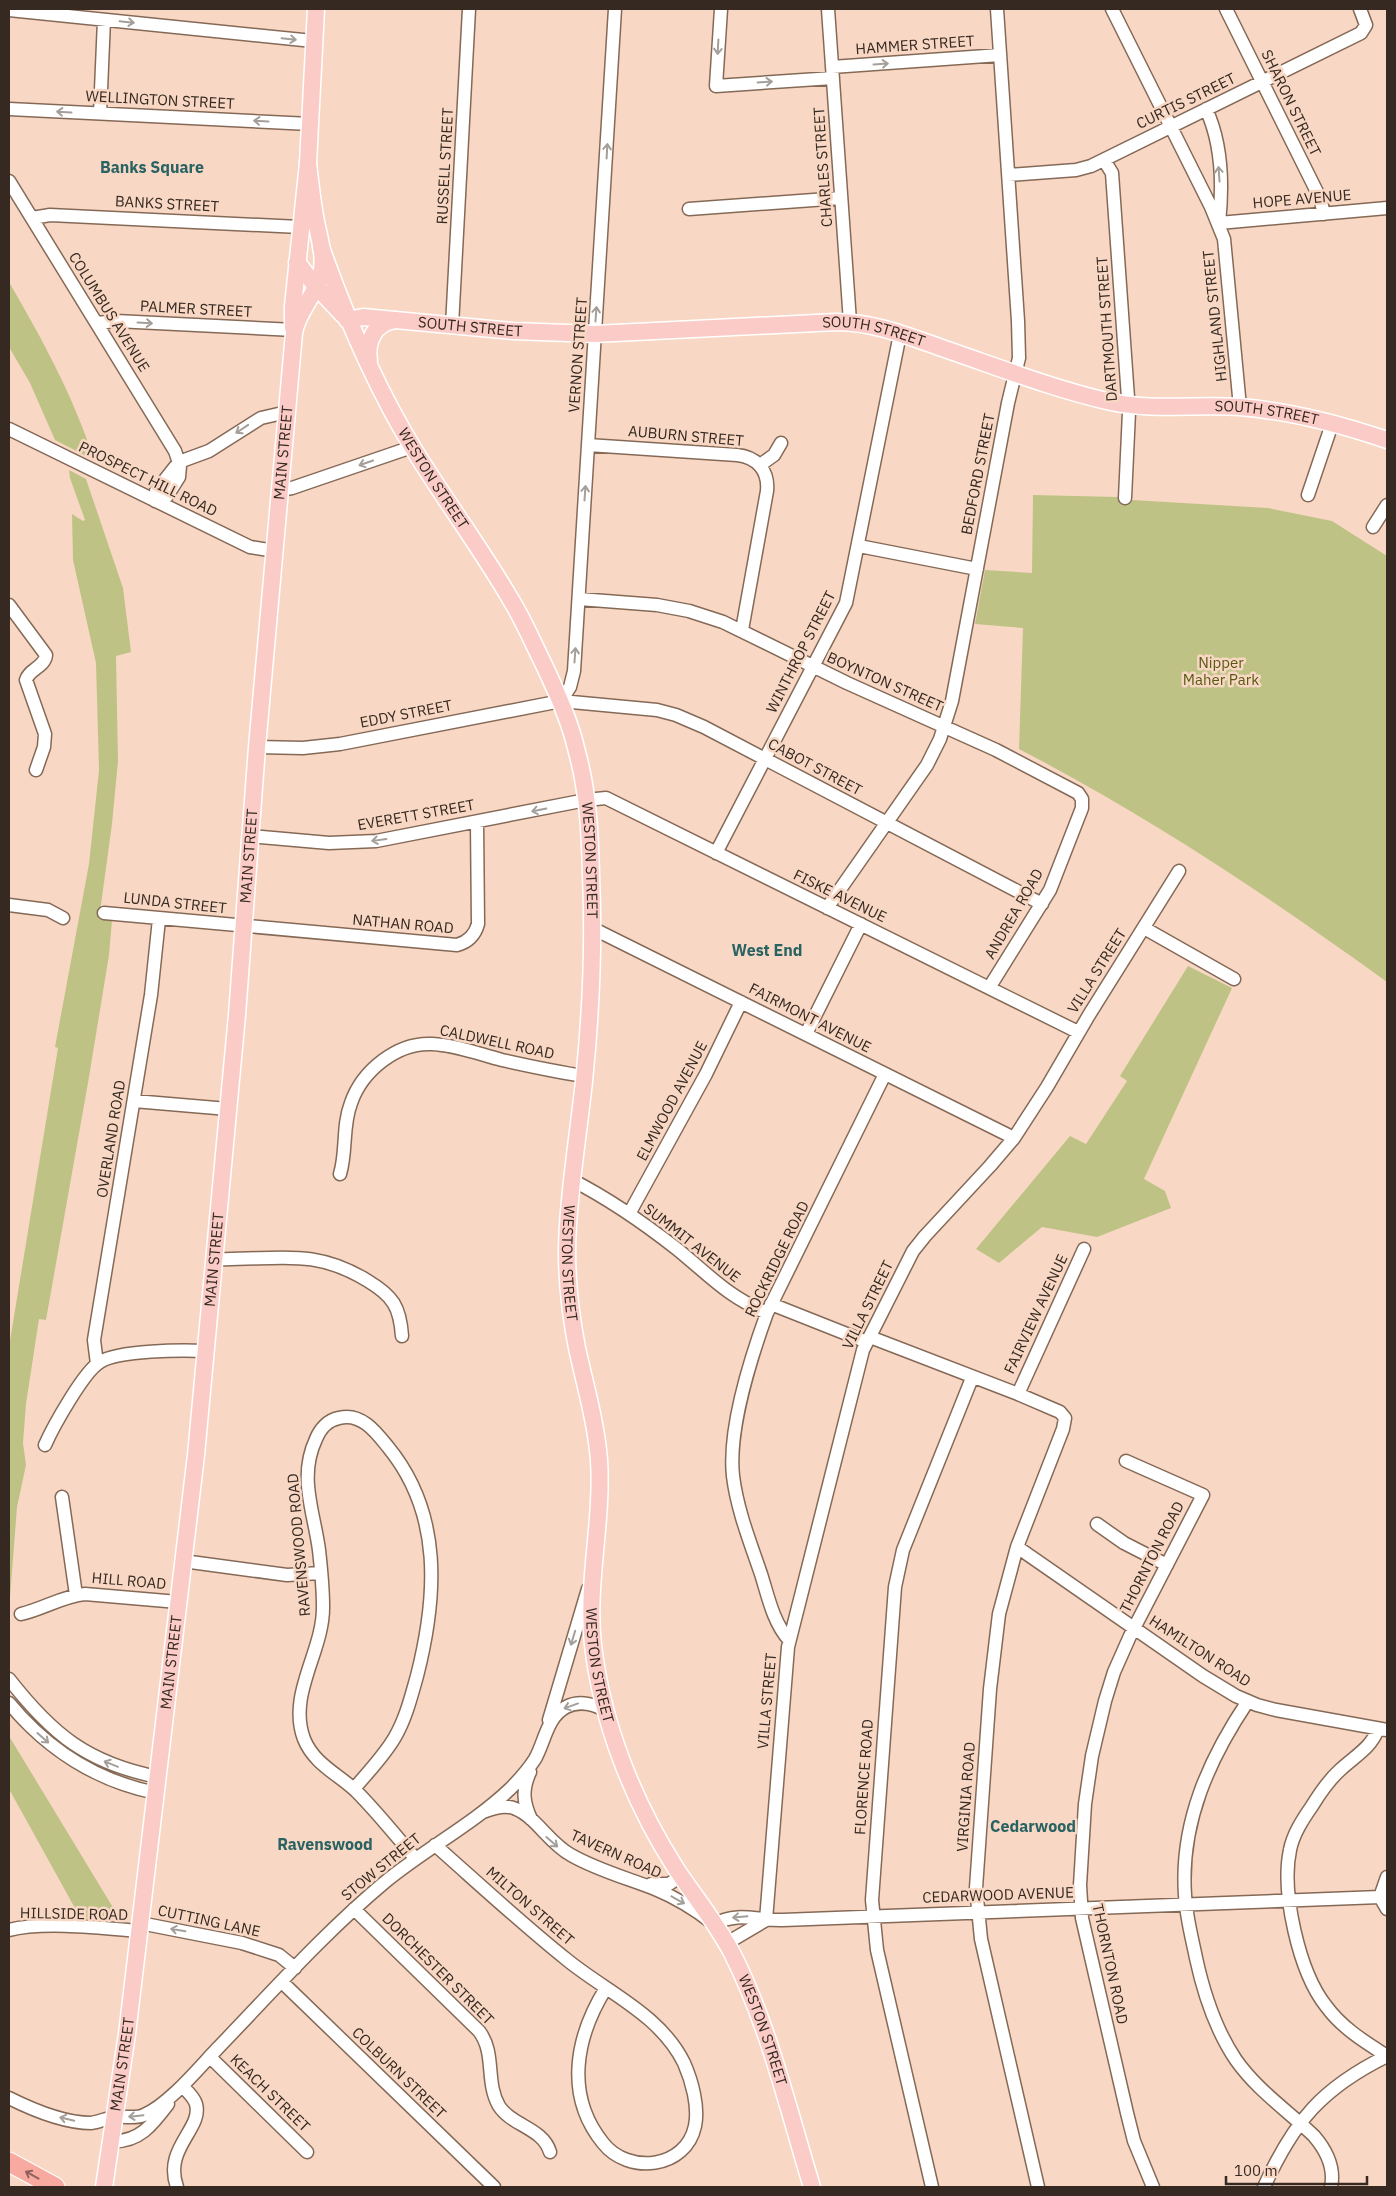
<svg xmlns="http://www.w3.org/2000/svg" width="1396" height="2196" font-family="'IBM Plex Sans',sans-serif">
	<rect width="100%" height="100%" fill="#f8d8c4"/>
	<path fill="#bfc285" d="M9,282c33,57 65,115 85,178l-39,-20 -25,-57 -21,-36z
		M69,470l17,9 37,109 8,64 -15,4 2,105 -6,63 -13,95 13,1 -3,35 -20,122 -43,243 -7,-1 -13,85 -3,39 3,22 -9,42 -8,104v-264l49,-299 -3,-1 34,-183 10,-94 -3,-107 -23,-103 -1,-46 11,7 2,-1 -15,-42z
		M1033,495l85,2 14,3 136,8 64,13 55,35v426c-119,-86 -237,-165 -368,-233l4,-121 -48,-4 10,-54 47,3z
		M1188,966l44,22 -88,191 21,12 6,17 -74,29 -55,-10 -43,36 -23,-14 94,-113 16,8 41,-63 -7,-5z
		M9,1736l111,183h-39l-72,-130z"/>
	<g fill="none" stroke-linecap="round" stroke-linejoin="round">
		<defs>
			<path id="minor" d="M721,9l-5,77 117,-8
				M828,9l22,313
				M1112,9l99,198 13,32 16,168
				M1226,9l94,189 4,16
				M9,10l304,31
				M832,67l168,-12
				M9,109l301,15
				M1206,109c16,34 17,77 13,114
				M100,113l4,-93
				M1104,160l8,13 17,239 -4,86
				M1009,175l67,-5 15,-4 270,-133 5,-8 -6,-16
				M9,181l166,270 5,15 -1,11 -12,19 -12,5
				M689,209l152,-11
				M32,218l18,-3 250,12
				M1219,223l168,-15
				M97,323l19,-2 178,9
				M452,326l17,-317
				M9,429l241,118 25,4
				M588,445l149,10c20,2 32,16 30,36l-25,139
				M760,465l14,-10 7,-12
				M280,490l12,-2 120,-41
				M1308,495l24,-71
				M157,499l-1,-8 23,-29 30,-11 52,-33 26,-6
				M1373,527l14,-22
				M859,546l118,23
				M579,599l78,6 32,6 34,11 124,61 149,67 82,43 4,6v9l-32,82 -61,98
				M9,605l37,50c-1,12 -17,14 -20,25l19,54 -1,13 -8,23
				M561,701l9,-14 4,-16 41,-662
				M257,747l46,1 37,-4 221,-43 96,9 19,5 28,12 338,177
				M250,836l79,7 47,-2 210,-41 20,-2 472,234
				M716,853l130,-250 54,-269
				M9,905l39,5 15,8
				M827,908l100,-143 13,-26 12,-38 56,-298 11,-45 -1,-37 -21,-312
				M104,913l353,32c11,-3 18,-10 21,-21l-1,-102
				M592,928l422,210
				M1144,928l90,51
				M806,1034l55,-110
				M134,1101l94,8
				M340,1174c7,-23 2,-48 11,-71 11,-32 46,-61 81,-59 24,1 47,10 70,16 27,6 55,12 82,16
				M572,1180c37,19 73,44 105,69 32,26 51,48 90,64
				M629,1214l77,-140 35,-72
				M214,1259c61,2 98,-13 154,22 25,15 32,26 34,55
				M771,1304l96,38
				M870,1337l148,57 42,18 5,6 -2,11 -46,118 -18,67 -9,75 -14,199 5,51 57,248
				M97,1364l-3,-24 57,-345 8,-76
				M1018,1394l66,-145
				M45,1445c8,-18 39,-74 55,-83 19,-12 82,-12 106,-11
				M1126,1461l77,34 -73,141 -16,36 -9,29 -13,55 -7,48 -5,81 2,33 45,195 7,28 19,46
				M62,1497l14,98
				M1097,1524l27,19 43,22
				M1017,1547l186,129 33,20 21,9 19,5 111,20
				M183,1561l104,14 34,-2
				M21,1614c22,-5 42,-18 64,-20l93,8
				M789,1640c-16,-18 -21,-44 -28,-66 -11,-32 -24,-65 -28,-98 -5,-46 18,-119 34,-163l118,-239
				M9,1679c43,55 78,84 149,98
				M1248,1701c-39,58 -68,122 -63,194 1,21 7,43 11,63 8,37 19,71 40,102 21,30 52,51 78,76 12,14 21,32 17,51
				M9,1703c38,46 88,78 147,90
				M549,1720l39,-131
				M1378,1729c-7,19 -23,27 -38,41 -11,10 -20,23 -28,36 -9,13 -19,28 -22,44 -9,42 9,122 36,156 16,22 39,36 61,50
				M530,1772c-8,17 -7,30 1,47
				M354,1789c14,-17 30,-33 41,-52 11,-19 16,-40 22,-61 20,-79 26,-162 -29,-229 -12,-15 -27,-35 -49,-29 -11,2 -19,11 -23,21 -18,38 -2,73 3,111 2,18 4,37 4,56 1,45 -36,88 -19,133 10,25 34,35 52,52 21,21 40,45 59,67
				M483,1812c10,-4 23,-8 33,-3 20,8 33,34 55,46 26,15 56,23 84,34 22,9 41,21 59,35 26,-13 42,-3 69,-4l597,-23
				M435,1845c43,38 86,78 131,114 40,33 94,55 118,104 8,18 15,44 11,63 -9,43 -67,49 -92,17 -39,-48 -27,-107 3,-155
				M1387,1877l-7,20 7,12
				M651,1884h18l12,-8
				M354,1909l125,122c17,22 6,51 20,75 13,20 44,22 51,46
				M766,1920l22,-273 75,-297 50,-99 12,-15 65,-70 24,-28 33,-51 42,-72 90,-144
				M140,1923l102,20 37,12 16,13
				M9,1930c34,-9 94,-2 130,1
				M727,1943l39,-23
				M282,1982l212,205
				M210,2057l97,95
				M9,2098c24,12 54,25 82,25 9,-1 17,-6 26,-6 9,-1 19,2 27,-2 24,-10 54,-46 72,-65 55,-57 108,-117 169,-168 40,-33 87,-57 125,-93 9,-9 18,-19 25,-30 10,-18 12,-42 31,-52 13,-7 30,-3 41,5
				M111,2141c28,2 42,-17 57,-37
				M177,2187c-14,-39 26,-58 19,-83 -2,-7 -9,-13 -14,-18
				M932,2187l-55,-237 -5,-50 23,-313 8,-37 69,-172
				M1264,2187c30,-66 58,-99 123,-131"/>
			<g id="major">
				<path id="s1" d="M321,247c25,71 55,141 95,206 31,50 66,97 95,147 13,21 22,43 33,65 13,28 26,56 33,87 11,40 13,81 14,123 3,68 0,138 -7,206 -5,48 -13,96 -16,144 -3,41 1,82 9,123 8,37 19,74 22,112 4,62 -13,124 -6,185 9,78 40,156 82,222 18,28 41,55 57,86 37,73 56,156 80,234"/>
				<path d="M297,262l16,21 30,32"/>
				<path id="s2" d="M347,320l16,-3 150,14 82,3 241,-12c36,0 69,13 103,25 56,19 114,42 172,55 42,9 86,2 129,5 49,4 100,17 147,33"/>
				<path d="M293,328v-22l15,-143 8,-154"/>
				<path d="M369,361c-3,-19 5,-38 26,-41"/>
				<path id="s3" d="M104,2187l23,-153 69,-579 41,-440 20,-268 37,-414c3,-21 22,-38 27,-59 5,-19 -3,-39 -6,-58 -3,-17 -5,-35 -7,-53"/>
			</g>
			<path id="highway" d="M9,2162l46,25"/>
		</defs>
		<use href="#minor" stroke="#856957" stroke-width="15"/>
		<use href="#major" stroke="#fff" stroke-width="19"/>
		<use href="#highway" stroke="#fff" stroke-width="21"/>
		<use href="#minor" stroke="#fff" stroke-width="12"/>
		<use href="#major" stroke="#fbccc7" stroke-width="16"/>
		<use href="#highway" stroke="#f8aaa1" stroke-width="19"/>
	</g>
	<defs><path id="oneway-shaft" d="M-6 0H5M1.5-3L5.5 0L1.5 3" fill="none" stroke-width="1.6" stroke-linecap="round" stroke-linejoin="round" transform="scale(1.25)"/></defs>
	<g stroke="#a49f9b">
		<use href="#oneway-shaft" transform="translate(127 22) rotate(6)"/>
		<use href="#oneway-shaft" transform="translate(289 39) rotate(6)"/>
		<use href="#oneway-shaft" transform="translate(718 47) rotate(93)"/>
		<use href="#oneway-shaft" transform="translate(881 64) rotate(-4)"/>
		<use href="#oneway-shaft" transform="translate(765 82) rotate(-4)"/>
		<use href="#oneway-shaft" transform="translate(64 112) rotate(-177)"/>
		<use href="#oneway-shaft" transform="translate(261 121) rotate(-177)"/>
		<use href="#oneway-shaft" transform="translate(607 151) rotate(-87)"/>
		<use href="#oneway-shaft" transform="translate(1219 174) rotate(-94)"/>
		<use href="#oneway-shaft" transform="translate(596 314) rotate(-86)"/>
		<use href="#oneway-shaft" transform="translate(145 323) rotate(3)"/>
		<use href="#oneway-shaft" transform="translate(242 429) rotate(146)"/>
		<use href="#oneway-shaft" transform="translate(366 463) rotate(161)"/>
		<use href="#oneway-shaft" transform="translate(585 493) rotate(-86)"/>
		<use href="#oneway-shaft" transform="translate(575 655) rotate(-86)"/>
		<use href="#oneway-shaft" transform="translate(539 810) rotate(169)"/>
		<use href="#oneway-shaft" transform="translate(379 840) rotate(172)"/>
		<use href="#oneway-shaft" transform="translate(573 1638) rotate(107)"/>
		<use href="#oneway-shaft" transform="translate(571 1706) rotate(160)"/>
		<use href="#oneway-shaft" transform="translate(43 1738) rotate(41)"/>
		<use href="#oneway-shaft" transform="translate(111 1764) rotate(-158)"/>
		<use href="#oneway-shaft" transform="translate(552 1842) rotate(41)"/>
		<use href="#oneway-shaft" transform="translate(678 1900) rotate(29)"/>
		<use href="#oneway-shaft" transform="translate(740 1917) rotate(175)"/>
		<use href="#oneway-shaft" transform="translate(178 1930) rotate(-170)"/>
		<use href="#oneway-shaft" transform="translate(136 2116) rotate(174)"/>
		<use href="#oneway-shaft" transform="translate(67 2119) rotate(-166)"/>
	</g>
	<use stroke="#8d635b" href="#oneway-shaft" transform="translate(32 2175) rotate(-151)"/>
	<g text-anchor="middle" stroke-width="5" stroke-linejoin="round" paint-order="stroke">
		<g font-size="15" fill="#352921" stroke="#f8d8c4">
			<text transform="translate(915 45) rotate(-4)" y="5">HAMMER STREET</text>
			<text transform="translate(160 100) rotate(3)" y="5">WELLINGTON STREET</text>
			<text transform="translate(1186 101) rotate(-26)" y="5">CURTIS STREET</text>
			<text transform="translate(1291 103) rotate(64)" y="5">SHARON STREET</text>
			<text transform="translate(445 166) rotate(-87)" y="5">RUSSELL STREET</text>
			<text transform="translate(823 167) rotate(-94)" y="5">CHARLES STREET</text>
			<text transform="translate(1302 199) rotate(-5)" y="5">HOPE AVENUE</text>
			<text transform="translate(167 204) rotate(3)" y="5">BANKS STREET</text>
			<text transform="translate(196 309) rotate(3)" y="5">PALMER STREET</text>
			<text transform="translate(109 312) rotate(58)" y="5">COLUMBUS AVENUE</text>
			<text transform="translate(1215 316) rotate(-96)" y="5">HIGHLAND STREET</text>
			<text dy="5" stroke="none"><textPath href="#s2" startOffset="124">SOUTH STREET</textPath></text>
			<text transform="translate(1107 329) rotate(-94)" y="5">DARTMOUTH STREET</text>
			<text dy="5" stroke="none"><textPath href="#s2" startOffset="529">SOUTH STREET</textPath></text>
			<text transform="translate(578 355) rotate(-86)" y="5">VERNON STREET</text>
			<text dy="5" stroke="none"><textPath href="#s2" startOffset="934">SOUTH STREET</textPath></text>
			<text transform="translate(686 436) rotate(5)" y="5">AUBURN STREET</text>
			<text dy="5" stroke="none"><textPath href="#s3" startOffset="1744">MAIN STREET</textPath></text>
			<text transform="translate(978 474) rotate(-79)" y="5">BEDFORD STREET</text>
			<text dy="5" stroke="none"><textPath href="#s1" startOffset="258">WESTON STREET</textPath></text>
			<text transform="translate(148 479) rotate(26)" y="5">PROSPECT HILL ROAD</text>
			<text transform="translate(801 652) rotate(-63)" y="5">WINTHROP STREET</text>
			<text transform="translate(885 682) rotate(24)" y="5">BOYNTON STREET</text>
			<text transform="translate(406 714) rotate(-11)" y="5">EDDY STREET</text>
			<text transform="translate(815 767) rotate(28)" y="5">CABOT STREET</text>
			<text transform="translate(416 815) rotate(-10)" y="5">EVERETT STREET</text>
			<text dy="5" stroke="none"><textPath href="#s3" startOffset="1339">MAIN STREET</textPath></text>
			<text dy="5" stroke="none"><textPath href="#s1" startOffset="678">WESTON STREET</textPath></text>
			<text transform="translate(840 896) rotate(26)" y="5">FISKE AVENUE</text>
			<text transform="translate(175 903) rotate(6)" y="5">LUNDA STREET</text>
			<text transform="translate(1014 914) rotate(-60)" y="5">ANDREA ROAD</text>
			<text transform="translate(403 924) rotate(5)" y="5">NATHAN ROAD</text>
			<text transform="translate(1097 971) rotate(-58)" y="5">VILLA STREET</text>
			<text transform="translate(810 1018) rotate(27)" y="5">FAIRMONT AVENUE</text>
			<text transform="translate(497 1042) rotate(12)" y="5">CALDWELL ROAD</text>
			<text transform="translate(672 1101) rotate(-62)" y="5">ELMWOOD AVENUE</text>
			<text transform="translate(111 1139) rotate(-81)" y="5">OVERLAND ROAD</text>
			<text transform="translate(692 1243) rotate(38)" y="5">SUMMIT AVENUE</text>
			<text transform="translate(777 1259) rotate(-64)" y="5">ROCKRIDGE ROAD</text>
			<text dy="5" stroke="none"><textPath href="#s3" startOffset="934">MAIN STREET</textPath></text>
			<text dy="5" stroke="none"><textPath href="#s1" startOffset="1082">WESTON STREET</textPath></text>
			<text transform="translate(868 1305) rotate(-64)" y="5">VILLA STREET</text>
			<text transform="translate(1036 1314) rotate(-65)" y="5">FAIRVIEW AVENUE</text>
			<text transform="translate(299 1545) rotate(-95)" y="5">RAVENSWOOD ROAD</text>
			<text transform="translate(1152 1557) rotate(-63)" y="5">THORNTON ROAD</text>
			<text transform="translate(129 1581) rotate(5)" y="5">HILL ROAD</text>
			<text transform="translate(1200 1651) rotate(33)" y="5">HAMILTON ROAD</text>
			<text dy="5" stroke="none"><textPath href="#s3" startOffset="529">MAIN STREET</textPath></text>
			<text dy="5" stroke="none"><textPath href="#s1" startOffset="1488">WESTON STREET</textPath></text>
			<text transform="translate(767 1701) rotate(-85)" y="5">VILLA STREET</text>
			<text transform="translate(864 1777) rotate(-86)" y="5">FLORENCE ROAD</text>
			<text transform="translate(966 1797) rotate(-86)" y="5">VIRGINIA ROAD</text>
			<text transform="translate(616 1854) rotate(24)" y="5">TAVERN ROAD</text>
			<text transform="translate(381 1867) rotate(-39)" y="5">STOW STREET</text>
			<text transform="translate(998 1895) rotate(-2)" y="5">CEDARWOOD AVENUE</text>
			<text transform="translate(530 1906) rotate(41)" y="5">MILTON STREET</text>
			<text transform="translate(74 1914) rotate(1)" y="5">HILLSIDE ROAD</text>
			<text transform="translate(209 1921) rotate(12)" y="5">CUTTING LANE</text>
			<text transform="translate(1110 1964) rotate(78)" y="5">THORNTON ROAD</text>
			<text transform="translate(438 1969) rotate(45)" y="5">DORCHESTER STREET</text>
			<text dy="5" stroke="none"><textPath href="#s1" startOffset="1892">WESTON STREET</textPath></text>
			<text dy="5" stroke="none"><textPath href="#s3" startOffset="124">MAIN STREET</textPath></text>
			<text transform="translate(399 2073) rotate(44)" y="5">COLBURN STREET</text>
			<text transform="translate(270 2093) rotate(44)" y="5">KEACH STREET</text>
		</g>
		<g font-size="15" fill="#585913" stroke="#f8d8c4">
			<text x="1221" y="668">Nipper<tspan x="1221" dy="17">Maher Park</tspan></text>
		</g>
		<g font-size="16" font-weight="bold" fill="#286262" stroke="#f8d8c4">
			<text x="152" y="173">Banks Square</text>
			<text x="767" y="956">West End</text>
			<text x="1033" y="1832">Cedarwood</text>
			<text x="325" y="1850">Ravenswood</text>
		</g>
	</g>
	<rect width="1396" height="2196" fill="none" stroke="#352921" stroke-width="20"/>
	<path d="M1226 2176v8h141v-8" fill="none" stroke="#352921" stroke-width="2.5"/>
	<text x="1234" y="2176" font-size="15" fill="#352921" stroke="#f8d8c4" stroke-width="4" paint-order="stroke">100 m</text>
</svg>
